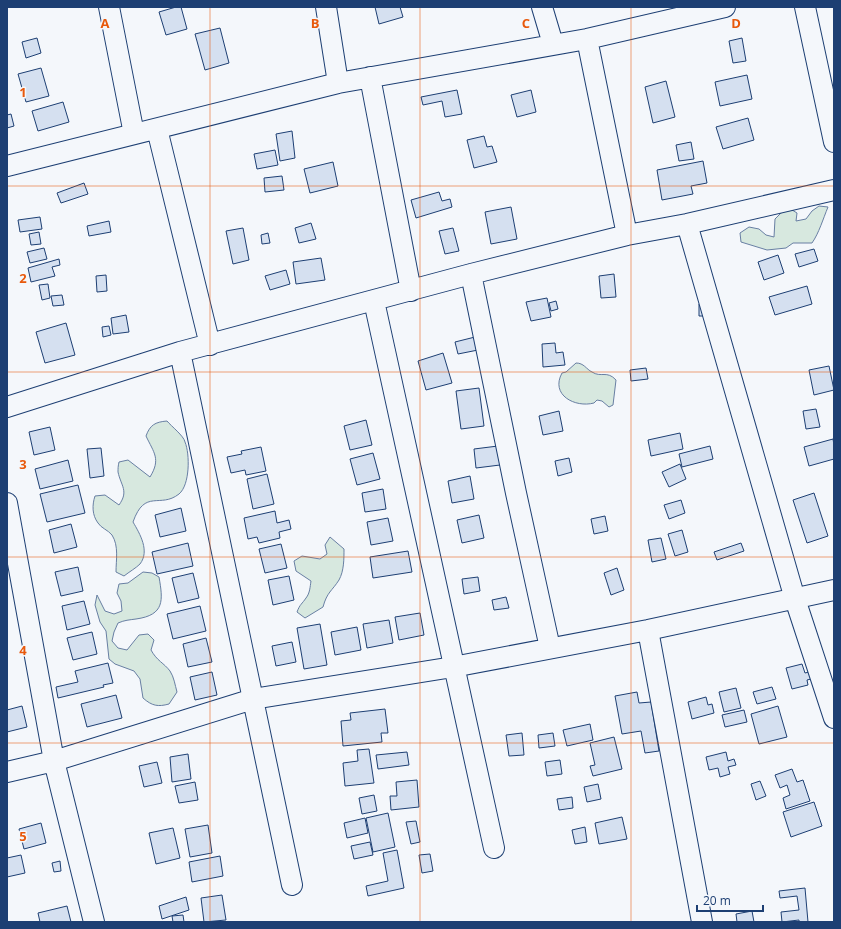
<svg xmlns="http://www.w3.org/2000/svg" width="841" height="929" font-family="'Open Sans',sans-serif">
	<rect width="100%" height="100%" fill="#f4f7fb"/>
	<path fill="#d7e8df" stroke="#687fa3" d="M819,206l9,1c-5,12 -9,26 -16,36h-19l-7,5 -19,2 -26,-8 -1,-9 9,-6 10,2 7,6 8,2 1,-18 6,-6 8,-5 8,5 -1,8 10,-2 6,-8z
		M576,363c8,0 10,6 16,9 9,6 15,-2 24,8l-3,25 -4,2 -7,-6 -5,-1 -3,3c-19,5 -44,-8 -32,-30l4,-1z
		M167,421c4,5 17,15 18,21 5,12 5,43 -6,52 -19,15 -34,-6 -46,28 7,12 17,29 7,42 -4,4 -11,8 -16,12l-8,-4c0,-12 3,-26 -4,-37 -4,-5 -11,-7 -14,-12 -6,-8 -6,-18 -3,-27l10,-1 14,10c10,-14 2,-19 -1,-33 0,-3 0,-6 1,-10l9,-2 22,17c11,-18 4,-24 -4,-41 4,-11 9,-14 21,-15z
		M330,537l14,12c0,10 0,22 -5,31 -7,11 -12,12 -16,27l-18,11 -8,-6c3,-8 5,-8 9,-14 4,-5 4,-11 5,-17l-15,-10 -2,-10 8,-5 18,3 7,-5 -2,-9z
		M143,572l9,1 7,4c4,23 6,38 -23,42 -7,1 -11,1 -18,4l-4,9 -2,9 6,7 9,2 12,-15 9,-1 6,6 -3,10c6,11 13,13 19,21 4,6 5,14 7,21l-8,12c-11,3 -17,2 -26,-6l-3,-19 -6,-8 -19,-7 -6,-5 -3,-28 -6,-9 -5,-17 2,-10 8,16 9,3 8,-3 -1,-10 -4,-8 2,-9 9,-1z"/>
	<path fill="#d5e0f0" stroke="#1d3f73" d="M176,7h5l6,22 -21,6 -7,-23z
		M375,7h25l3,10 -24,7z
		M220,28l9,35 -24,7 -10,-36z
		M37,38l4,15 -15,5 -4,-16z
		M742,38l4,23 -13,2 -4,-22z
		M41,68l8,28 -23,6 -8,-28z
		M747,75l5,24 -32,7 -5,-24z
		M666,81l9,36 -22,6 -8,-36z
		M457,90l5,24 -17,3 -3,-16 -19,4 -2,-8z
		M531,90l5,22 -19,5 -6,-22z
		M63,102l6,20 -31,9 -6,-20z
		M11,114l3,12 -7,2v-13z
		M748,118l6,22 -31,9 -7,-22z
		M292,131l3,27 -15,3 -4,-27z
		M484,136l3,11 5,-1 5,16 -23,6 -7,-28z
		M691,142l3,17 -15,2 -3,-16z
		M275,150l3,15 -21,4 -3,-15z
		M703,161l4,22 -16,3 2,8 -31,6 -5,-30z
		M333,162l5,24 -28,7 -6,-24z
		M282,176l2,14 -19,2 -1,-14z
		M84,183l4,11 -27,9 -4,-10z
		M439,192l3,9 8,-2 2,8 -36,11 -5,-18z
		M511,207l6,32 -26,5 -6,-32z
		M40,217l2,12 -22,3 -2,-12z
		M109,221l2,11 -22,4 -2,-10z
		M311,223l5,16 -17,4 -4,-15z
		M243,228l6,32 -16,4 -7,-33z
		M453,228l6,23 -14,3 -6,-23z
		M39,232l2,12 -10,1 -2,-11z
		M268,233l2,10 -8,1 -1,-9z
		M44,248l3,11 -17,4 -3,-11z
		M814,249l4,12 -19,6 -4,-13z
		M778,255l6,18 -20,7 -6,-18z
		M321,258l4,22 -29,4 -3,-22z
		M59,259l1,6 -8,2 3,9 -24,6 -3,-14z
		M286,270l4,14 -20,6 -5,-14z
		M614,274l2,23 -15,1 -2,-22z
		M106,275l1,16 -10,1 -1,-16z
		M48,284l2,14 -8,2 -3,-15z
		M807,286l5,18 -37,11 -6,-18z
		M62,295l2,10 -11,1 -2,-10z
		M547,298l4,19 -20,4 -5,-19z
		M556,301l2,8 -7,2 -2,-8z
		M699,304h8l-1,12h-7z
		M126,315l3,17 -16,2 -2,-16z
		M66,323l9,32 -30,8 -9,-31z
		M109,326l2,9 -8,2 -1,-10z
		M475,337l3,13 -20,4 -3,-12z
		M555,343l1,10 7,-1 2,13 -22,2 -1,-23z
		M443,353l9,30 -26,7 -8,-29z
		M829,366l5,24 -20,5 -5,-25z
		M646,368l2,11 -17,2 -1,-11z
		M479,388l5,38 -23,3 -5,-38z
		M816,409l4,18 -14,2 -3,-18z
		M559,411l4,20 -20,4 -4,-19z
		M366,420l6,25 -22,5 -6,-24z
		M50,427l5,23 -21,5 -5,-23z
		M680,433l3,16 -32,7 -3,-16z
		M833,439l1,6v14l-25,7 -5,-19z
		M498,446l2,19 -24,3 -2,-19z
		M710,446l3,13 -31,8 -3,-13z
		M261,447l5,24 -20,4 -1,-5 -14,3 -4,-16 15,-3 -1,-3z
		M101,448l3,28 -14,2 -3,-29z
		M373,453l7,26 -23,6 -7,-26z
		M569,458l3,14 -14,4 -3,-15z
		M68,460l5,21 -33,8 -5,-20z
		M680,464l6,15 -17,8 -7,-15z
		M267,474l7,30 -21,5 -6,-30z
		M470,476l4,23 -22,4 -4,-22z
		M78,485l7,28 -38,9 -7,-28z
		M383,489l3,20 -21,3 -3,-19z
		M814,493l14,43 -21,7 -14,-43z
		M681,500l4,13 -16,6 -5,-14z
		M181,508l5,23 -26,6 -5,-22z
		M275,511l2,12 12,-3 2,9 -12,3 1,6 -21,5 -2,-6 -9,2 -4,-21z
		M479,515l5,23 -22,5 -5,-23z
		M605,516l3,15 -14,3 -3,-15z
		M388,518l5,23 -22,4 -4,-23z
		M71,524l6,23 -23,6 -5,-23z
		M682,530l6,22 -13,4 -7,-22z
		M661,538l5,21 -14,3 -4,-22z
		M188,543l5,23 -36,8 -5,-22z
		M741,543l3,8 -27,9 -3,-8z
		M281,544l6,24 -22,5 -6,-24z
		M408,551l4,21 -39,6 -3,-21z
		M78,567l5,24 -22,5 -6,-24z
		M617,568l7,22 -13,5 -7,-22z
		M193,573l6,25 -21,5 -6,-25z
		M289,576l5,24 -21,5 -5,-25z
		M478,577l2,14 -16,3 -2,-15z
		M506,597l3,11 -15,2 -2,-10z
		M84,601l6,23 -23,6 -5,-24z
		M200,606l6,25 -33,8 -6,-25z
		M420,613l4,22 -25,5 -4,-23z
		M389,620l4,23 -26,5 -4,-24z
		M320,624l7,41 -23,4 -7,-41z
		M357,627l4,23 -26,5 -4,-23z
		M92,632l5,22 -24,6 -6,-22z
		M206,638l6,24 -24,5 -5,-23z
		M292,642l4,20 -20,4 -4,-20z
		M108,663l5,20 -10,2 1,2 -46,11 -2,-11 22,-5 -3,-11z
		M802,664l3,9 8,-2 2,7 -8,2 1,5 -16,4 -6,-21z
		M212,672l5,23 -22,5 -5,-23z
		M772,687l4,12 -19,5 -4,-12z
		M736,688l5,20 -17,4 -5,-20z
		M637,692l2,11 12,-1 8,49 -14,2 -4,-22 -19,3 -7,-38z
		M116,695l6,23 -35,9 -6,-23z
		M706,697l2,8 4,-1 2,9 -22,6 -4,-17z
		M22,706l5,21 -20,5v-22z
		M778,706l9,31 -28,7 -8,-30z
		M385,709l3,24h-7l1,9 -39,4 -2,-25 10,-1 -1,-7z
		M744,710l3,12 -22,5 -3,-12z
		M590,724l3,16 -26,6 -4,-16z
		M522,733l2,22 -15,1 -3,-21z
		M553,733l2,13 -16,2 -1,-13z
		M614,737l8,32 -29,7 -3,-10 5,-1 -5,-22z
		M369,749l5,34 -29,3 -2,-23 15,-2 -1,-11z
		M407,752l2,13 -31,4 -2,-14z
		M726,752l2,9 6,-2 2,6 -8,2 2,7 -10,3 -2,-9 -9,2 -3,-13z
		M188,754l3,25 -19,3 -2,-25z
		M560,760l2,14 -15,2 -2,-14z
		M157,762l5,21 -18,4 -5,-21z
		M792,769l5,13 6,-2 7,21 -24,8 -3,-11 7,-3 -3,-10 -7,3 -5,-13z
		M417,780l2,27 -28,3 -1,-14h7l-1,-14z
		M760,781l6,15 -10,4 -5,-16z
		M195,782l3,18 -19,3 -4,-17z
		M598,784l3,15 -14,3 -3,-15z
		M374,795l3,16 -15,3 -3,-16z
		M572,797l1,11 -14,2 -2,-11z
		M814,802l8,24 -31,11 -8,-25z
		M388,813l7,34 -22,5 -7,-34z
		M622,817l5,22 -28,5 -4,-21z
		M365,818l3,15 -21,5 -3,-15z
		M416,821l4,21 -9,2 -5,-22z
		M41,823l5,20 -22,6 -5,-20z
		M208,825l4,28 -22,4 -5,-28z
		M585,827l2,15 -12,2 -3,-14z
		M173,828l7,30 -24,6 -7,-31z
		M370,842l3,13 -19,4 -3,-13z
		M397,850l7,38 -36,8 -2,-10 22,-5 -5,-28z
		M430,854l3,17 -11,2 -3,-18z
		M21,855l4,18 -18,4v-19z
		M220,856l3,20 -31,6 -3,-20z
		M60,861l1,10 -7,1 -2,-9z
		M805,888l3,34h-9v-2l-17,2 -1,-10 18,-2 -2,-14 -17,2 -1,-7z
		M222,895l4,25 -22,2 -3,-24z
		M186,897l3,13 -27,9 -3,-13z
		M67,906l4,16h-31l-2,-9z
		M752,911l2,11h-17l-1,-8z
		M183,915l1,7h-11l-1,-6z"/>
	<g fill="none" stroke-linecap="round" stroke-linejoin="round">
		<defs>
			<path id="minor" d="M109,7l25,127
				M326,7l12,76
				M542,7l11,37
				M805,7l29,135
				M587,39l40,196
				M370,77l41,214
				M157,129l53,216
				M7,166l331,-83 249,-44 138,-32
				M687,224l108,375 39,119
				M471,274l45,219 34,155
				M374,301l120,547
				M180,352l112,533
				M7,407l173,-55 291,-78 156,-39 60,-11 147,-34
				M7,503l47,258 40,161
				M648,630l54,292
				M7,772l47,-11 199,-62 200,-32 195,-37 186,-40"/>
		</defs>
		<use href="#minor" stroke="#1d3f73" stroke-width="22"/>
		<use href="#minor" stroke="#f4f7fb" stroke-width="20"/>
	</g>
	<path fill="none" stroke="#e8590c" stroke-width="1" stroke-opacity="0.55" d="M210,7v915M420,7v915M631,7v915M7,186h827M7,372h827M7,557h827M7,743h827"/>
	<g font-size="13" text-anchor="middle" font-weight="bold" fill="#e8590c" stroke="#f4f7fb" stroke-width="3" stroke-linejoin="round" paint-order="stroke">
		<text x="105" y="28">A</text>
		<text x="315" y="28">B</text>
		<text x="526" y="28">C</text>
		<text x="736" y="28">D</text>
		<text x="23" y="97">1</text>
		<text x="23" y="283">2</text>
		<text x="23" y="469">3</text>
		<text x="23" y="655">4</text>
		<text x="23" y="841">5</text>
	</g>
	<rect width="841" height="929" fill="none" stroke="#1d3f73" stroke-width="16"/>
	<path d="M697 905v6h66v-6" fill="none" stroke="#1d3f73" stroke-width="2"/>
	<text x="703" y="905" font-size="12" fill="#1d3f73" stroke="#f4f7fb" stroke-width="3" paint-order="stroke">20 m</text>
</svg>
